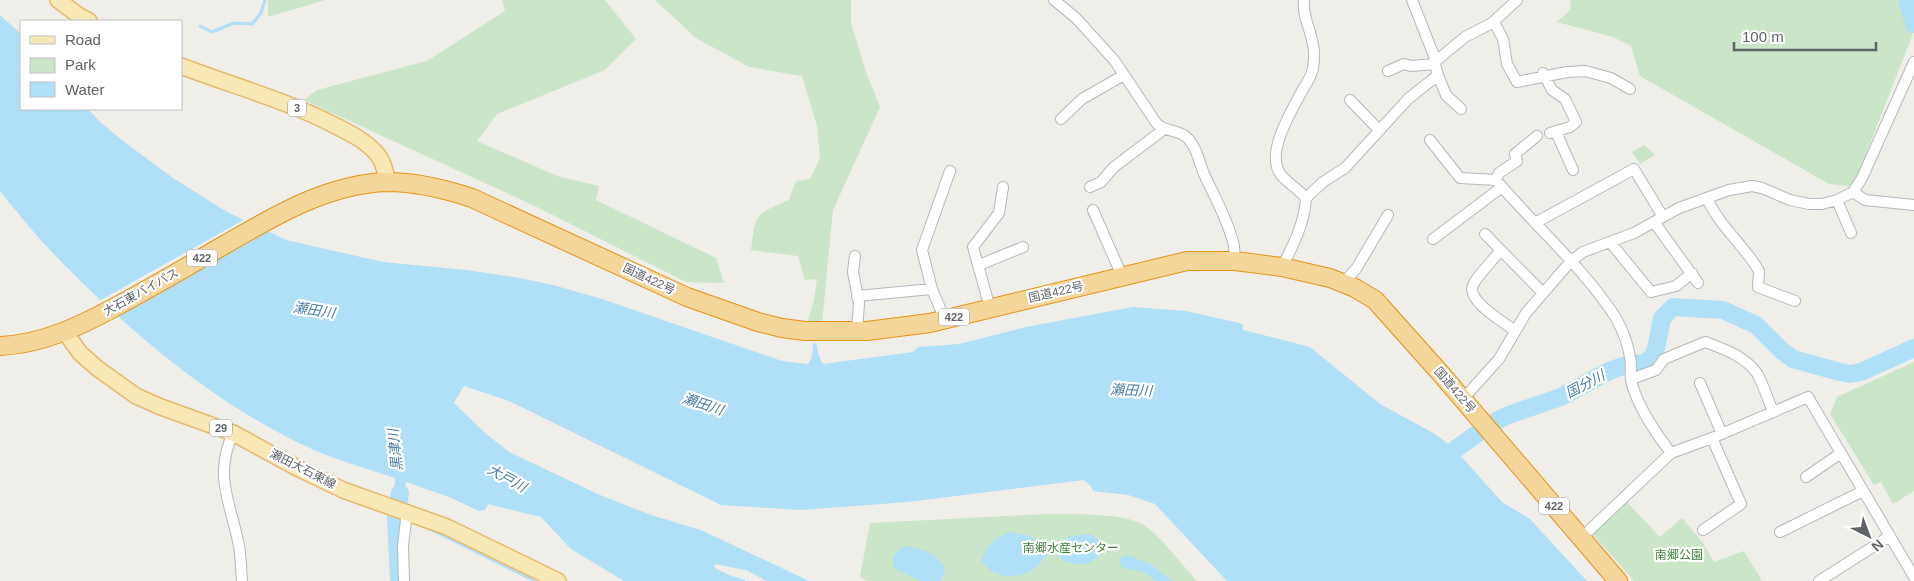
<svg xmlns="http://www.w3.org/2000/svg" width="1914" height="581" font-family="Arial,'Noto Sans JP',sans-serif">
	<rect width="100%" height="100%" fill="#f0eee8"/>
	<path fill="#cae5c7" d="M268,0h57l-57,17z
		M502,0h103l31,39 -31,31 -108,44 -20,27 80,35 42,10 -3,14 120,58 8,25 -38,-1 -149,-75 -233,-107 13,-10 110,-29 78,-50z
		M655,0h196v23l15,49 14,35 -47,103 -11,113 -10,2 -4,-5 6,-19 3,-22 -12,1 -7,-24 -47,-6c5,-37 3,-35 38,-50l7,-19 14,-2 10,-21 -3,-32 -15,-50 -53,-9 -53,-29z
		M1571,0h334l9,31 -61,156 -24,-3 -189,-108 -9,-30 -18,-9 -56,-15 13,-12z
		M1644,145l11,10 -15,9 -8,-12z
		M1914,362v129l-21,13 -12,-22 -7,3 -44,-71 7,-17z
		M1625,500l35,37 22,-19 21,25 11,19 30,-11 18,30h-128l-43,-49z
		M1047,514c23,0 72,-1 93,9 18,9 42,42 57,58h-329l-8,-4 10,-54z"/>
	<path fill="#b0dff8" d="M0,15l21,19v75h67l12,13 23,19 50,37 54,34 59,28 97,22 83,8 48,7 39,8 49,14 180,62 26,3 4,-7 1,-13 3,-1 3,13 4,8 90,-12 5,-5 41,-3 67,-17 107,-20 53,4 53,12 4,2v5l67,17 70,57 55,30 16,12 18,-13 7,7 -16,15 42,47 28,17 57,62h-360l-72,-77 -27,-9 -35,-4 -2,-5 -7,-6 -176,22 -107,8 -80,-5 -212,-104 -45,-15 -10,17 30,29 25,20 91,43 51,20 50,15 108,51h-42l-21,-11 -32,-6 1,4 14,7 16,5v1h-121l-53,-32 -30,-32 -53,-13 -3,6 -6,1 -30,-14 -43,-15 -6,19 -6,-3 1,-20c-30,-10 -63,-19 -92,-33 -97,-47 -180,-119 -254,-196 -17,-18 -33,-38 -49,-58z
		M1011,532l16,3 23,12 21,-11 19,-2 9,6c3,7 3,13 -3,19 -8,7 -21,6 -31,2 -5,-3 -8,-8 -13,-9 -8,3 -10,11 -17,16 -17,13 -42,11 -54,-8 5,-15 15,-24 30,-28z
		M906,546c16,2 35,9 39,25l-5,10h-20l-26,-13c-4,-11 2,-18 12,-22z
		M1126,555l23,8 24,18h-17l-13,-9 -20,-4 -4,-5v-4z"/>
	<path fill="#f0eee8" d="M247,218l24,12 -156,86 -16,-15z"/>
	<g fill="none" stroke-linecap="round" stroke-linejoin="round">
		<path stroke="#b0dff8" stroke-width="3" d="M200,26l12,6 22,-9 18,1 9,-11 4,-13
			M428,528l107,53"/>
		<path stroke="#b0dff8" stroke-width="18" d="M1907,0l7,24
			M1453,451l39,-28 14,-7 55,-19 48,-26 14,-5 21,-3 4,-2 6,-6 3,-11 5,-26 11,-11 50,3 33,15 25,25 12,9 47,13 10,2 11,-2 53,-24
			M399,581l-3,-65 4,-23"/>
		<defs>
			<path id="street" d="M1054,0l22,18 38,42 43,64c9,8 18,5 28,12 11,8 14,26 19,38 10,22 23,44 29,68 2,5 1,13 2,19
				M1304,0c-2,16 7,30 9,45 2,7 1,16 0,23 -1,7 -6,15 -10,21 -10,20 -39,64 -22,86 7,8 18,15 25,23
				M1494,22l9,17 4,25 10,18 50,-10 18,-1 26,7 19,11
				M1436,61l29,-24 27,-14 25,-23
				M1388,71l16,-7 7,2 24,-2
				M1543,73l9,17 13,9 11,23 -6,5 -20,6
				M1438,75l8,20 15,14
				M1350,100l29,30
				M1061,119l21,-20 42,-24
				M1556,132l17,38
				M1430,140l30,38 36,2c39,46 87,87 120,138 6,11 12,27 14,39 2,8 0,16 1,23 5,24 25,54 40,73
				M1496,180l3,-7 18,-12 -2,-7 22,-18
				M1090,187l11,-5 13,-15 49,-37
				M1853,192l9,-14 52,-116
				M1707,198c12,28 37,47 52,73l-1,16 37,14
				M1837,200l14,33
				M1093,210l29,66
				M1654,222l44,61
				M1535,223l99,-54 29,48
				M1485,234l58,59
				M1433,239l69,-52
				M1610,242l41,50 25,-6 16,-13
				M1500,251c-6,8 -23,25 -27,34 -7,16 31,37 42,46
				M855,256l-2,16 6,31 -2,28
				M979,265l44,-18
				M1282,267c11,-21 23,-45 24,-69l17,-16 22,-14 63,-69 30,-24 -3,-11 1,-3 -24,-61
				M1343,283l13,-14 32,-54
				M857,296l75,-7
				M990,308l-17,-61 26,-34 4,-26
				M945,320l-13,-31 -10,-39 28,-79
				M1631,379l25,-9 8,-11 41,-17c19,7 42,15 53,33 6,11 10,25 15,37
				M1700,383l22,51
				M1463,399l36,-40 27,-46 45,-52 12,-9 51,-19 45,-25 50,-18 23,-4 10,2 28,12 19,4h13l15,-4 16,-8 12,8 49,5
				M233,433c-20,44 -2,70 6,113 2,11 2,23 3,35
				M1806,477l35,-24
				M1703,530l38,-26 -29,-66
				M1780,532l83,-41
				M1581,538l90,-85 41,-15 96,-41 106,180
				M404,581l-1,-35 4,-35
				M1819,581l71,-45"/>
			<path id="primary" d="M58,0l20,15 11,6
				M181,66c52,20 105,34 155,60 14,7 30,15 41,28 7,8 8,18 11,28
				M65,332l15,21 17,15 39,28 25,11 72,26 66,36 44,21 104,37 111,54"/>
			<path id="highway" d="M0,346c43,-2 80,-20 117,-40 37,-20 73,-41 109,-62 50,-29 102,-60 161,-62 29,0 58,7 85,16l215,99 71,25 24,6 23,3h62l63,-8 257,-62h48l47,6 48,11 25,10 20,12 67,75 176,206"/>
		</defs>
		<use href="#street" stroke="#b5b8bb" stroke-width="12"/>
		<use href="#primary" stroke="#e6b96b" stroke-width="18"/>
		<use href="#highway" stroke="#e49215" stroke-width="20"/>
		<use href="#street" stroke="#fff" stroke-width="10"/>
		<use href="#primary" stroke="#f8e8b5" stroke-width="15"/>
		<use href="#highway" stroke="#f4d69b" stroke-width="18"/>
	</g>
	<g text-anchor="middle" stroke-width="4.5" stroke-linejoin="round" paint-order="stroke">
		<g fill="#fff" stroke="#8f9295" stroke-width="1">
			<rect x="288" y="99.5" width="18" height="17" rx="4"/>
			<rect x="187" y="249.5" width="30" height="17" rx="4"/>
			<rect x="939" y="308.5" width="30" height="17" rx="4"/>
			<rect x="210" y="419.5" width="22" height="17" rx="4"/>
			<rect x="1539" y="497.5" width="30" height="17" rx="4"/>
		</g>
		<g font-size="11" font-weight="bold" fill="#5f6367">
			<text x="297" y="112">3</text>
			<text x="202" y="262">422</text>
			<text x="954" y="321">422</text>
			<text x="221" y="432">29</text>
			<text x="1554" y="510">422</text>
		</g>
		<g font-size="12" fill="#5f6367" stroke="#fff">
			<text transform="translate(649 279) rotate(25)" y="4">国道422号</text>
			<text transform="translate(141 292) rotate(-29)" y="4">大石東バイパス</text>
			<text transform="translate(1056 292) rotate(-13)" y="4">国道422号</text>
			<text transform="translate(1455 390) rotate(49)" y="4">国道422号</text>
			<text transform="translate(303 469) rotate(27)" y="4">瀬田大石東線</text>
		</g>
		<g font-size="12" fill="#3f803d" stroke="#fff">
			<text x="1071" y="552">南郷水産センター</text>
			<text x="1679" y="559">南郷公園</text>
		</g>
		<g font-size="14" font-style="italic" fill="#4a7ba2" stroke="#fff">
			<text transform="translate(314 310) rotate(9)" y="5">瀬田川</text>
			<text transform="translate(1585 384) rotate(-28)" y="5">国分川</text>
			<text transform="translate(1131 390) rotate(3)" y="5">瀬田川</text>
			<text transform="translate(703 404) rotate(18)" y="5">瀬田川</text>
			<text transform="translate(395 450) rotate(-96)" y="5">黒津川</text>
			<text transform="translate(507 478) rotate(29)" y="5">大戸川</text>
		</g>
	</g>
	<rect x="20" y="20" width="162" height="90" fill="#ffffff" stroke="#bfc1c2"/>
	<rect x="30" y="36" width="25" height="8" fill="#f8e8b5" stroke="#bfc1c2"/>
	<text x="65" y="45" font-size="15" fill="#5f6367">Road</text>
	<rect x="30" y="58" width="25" height="15" fill="#cae5c7" stroke="#bfc1c2"/>
	<text x="65" y="70" font-size="15" fill="#5f6367">Park</text>
	<rect x="30" y="82" width="25" height="15" fill="#b0dff8" stroke="#bfc1c2"/>
	<text x="65" y="95" font-size="15" fill="#5f6367">Water</text>
	<g transform="translate(1869 536) rotate(138)" stroke="#ffffff" stroke-width="4" paint-order="stroke">
	<path d="M0-4L9 19L0 12L-9 19Z" fill="#5f6367"/>
	<text y="-8" font-size="14" font-weight="bold" text-anchor="middle" fill="#5f6367">N</text>
	</g>
	<path d="M1734 42v8h142v-8" fill="none" stroke="#5f6367" stroke-width="2.5"/>
	<text x="1742" y="42" font-size="15" fill="#5f6367" stroke="#ffffff" stroke-width="4" paint-order="stroke">100 m</text>
</svg>
